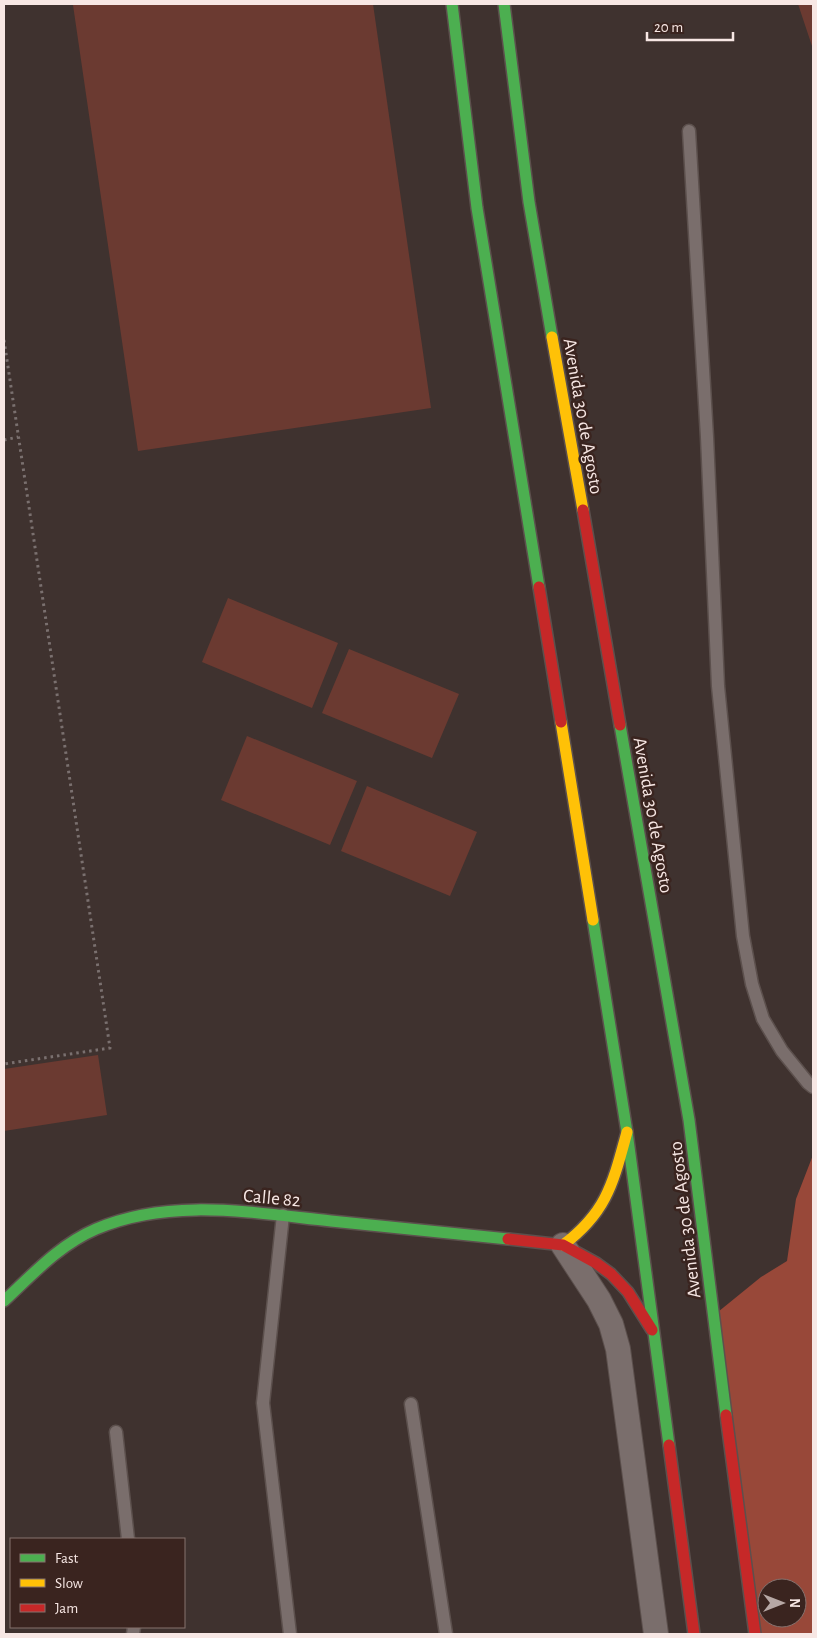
<svg xmlns="http://www.w3.org/2000/svg" width="817" height="1638" font-family="'Alegreya Sans',sans-serif">
	<rect width="100%" height="100%" fill="#3f322f"/>
	<path fill="#6b3a31" d="M83,4h290l58,404 -293,43 -65,-446z
		M798,4h15v45z
		M228,598l110,45 -26,65 -110,-46z
		M349,649l110,45 -27,64 -110,-45z
		M247,736l110,45 -27,64 -109,-45z
		M367,786l110,46 -27,64 -109,-45z
		M98,1055l9,60 -103,16v-62z"/>
	<path fill="#984839" fill-rule="evenodd" d="M813,1155v479h-58l-42,-318 48,-39 26,-16 9,-62zM767,1588h30v30h-30z"/>
	<g fill="none" stroke-linecap="round" stroke-linejoin="round">
		<defs>
			<path id="lane" d="M689,131l18,306 11,249 25,250 9,48 11,35 19,32 26,32 5,4
				M283,1215l-20,188 27,231
				M411,1404l35,230
				M116,1432l12,107
				M133,1634l1,-7"/>
			<path id="street" d="M563,1245l36,55 12,24 7,25 38,285"/>
			<path id="fast" d="M452,4l25,204 62,379
				M504,4l25,198 23,135
				M620,725l69,395 37,295
				M593,920l34,212 42,313
				M4,1301c29,-27 55,-56 92,-72 74,-32 158,-16 235,-8 59,6 118,12 177,18"/>
			<path id="slow" d="M552,337l31,173
				M561,722l32,198
				M563,1245c44,-33 50,-62 64,-113"/>
			<path id="jam" d="M583,510l37,215
				M539,587l22,135
				M508,1239l55,6 33,18 15,11 17,18 24,38
				M726,1415l29,219
				M669,1445l25,189"/>
		</defs>
		<use href="#lane" stroke="#5c504d" stroke-width="15"/>
		<use href="#street" stroke="#5c504d" stroke-width="26"/>
		<use href="#fast" stroke="#5c504d" stroke-width="14"/>
		<use href="#slow" stroke="#5c504d" stroke-width="14"/>
		<use href="#jam" stroke="#5c504d" stroke-width="14"/>
		<path stroke="#7a706f" stroke-width="3" stroke-dasharray="2.5 4" stroke-linecap="butt" d="M4,340l106,708 -106,16
			M4,440l14,-3"/>
		<use href="#lane" stroke="#7a6e6c" stroke-width="12"/>
		<use href="#street" stroke="#7a6e6c" stroke-width="24"/>
		<use href="#fast" stroke="#4caf50" stroke-width="11"/>
		<use href="#slow" stroke="#ffc107" stroke-width="11"/>
		<use href="#jam" stroke="#c62828" stroke-width="11"/>
	</g>
	<g text-anchor="middle" stroke-width="5" stroke-linejoin="round" paint-order="stroke">
		<g font-size="19" fill="#f7e7e4" stroke="#3a241f">
			<text transform="translate(584 416) rotate(80)" y="7">Avenida 30 de Agosto</text>
			<text transform="translate(654 815) rotate(80)" y="7">Avenida 30 de Agosto</text>
			<text transform="translate(272 1197) rotate(5)" y="7">Calle 82</text>
			<text transform="translate(684 1220) rotate(-97)" y="7">Avenida 30 de Agosto</text>
		</g>
	</g>
	<rect width="817" height="1638" fill="none" stroke="#f7e7e4" stroke-width="10"/>
	<rect x="10" y="1538" width="175" height="90" fill="#3a241f" stroke="#86726e"/>
	<rect x="20" y="1554" width="25" height="8" fill="#4caf50" stroke="#86726e"/>
	<text x="55" y="1563" font-size="15" fill="#f7e7e4">Fast</text>
	<rect x="20" y="1579" width="25" height="8" fill="#ffc107" stroke="#86726e"/>
	<text x="55" y="1588" font-size="15" fill="#f7e7e4">Slow</text>
	<rect x="20" y="1604" width="25" height="8" fill="#c62828" stroke="#86726e"/>
	<text x="55" y="1613" font-size="15" fill="#f7e7e4">Jam</text>
	<g transform="translate(782 1603) rotate(90)"><circle r="24" fill="#3a241f" stroke="#86726e"/>
	<path d="M0-4L9 19L0 12L-9 19Z" fill="#b7a8a5"/>
	<text y="-8" font-size="14" font-weight="bold" text-anchor="middle" fill="#f7e7e4">N</text>
	</g>
	<path d="M647 32v8h86v-8" fill="none" stroke="#f7e7e4" stroke-width="2.5"/>
	<text x="654" y="32" font-size="15" fill="#f7e7e4" stroke="#3a241f" stroke-width="4" paint-order="stroke">20 m</text>
</svg>
